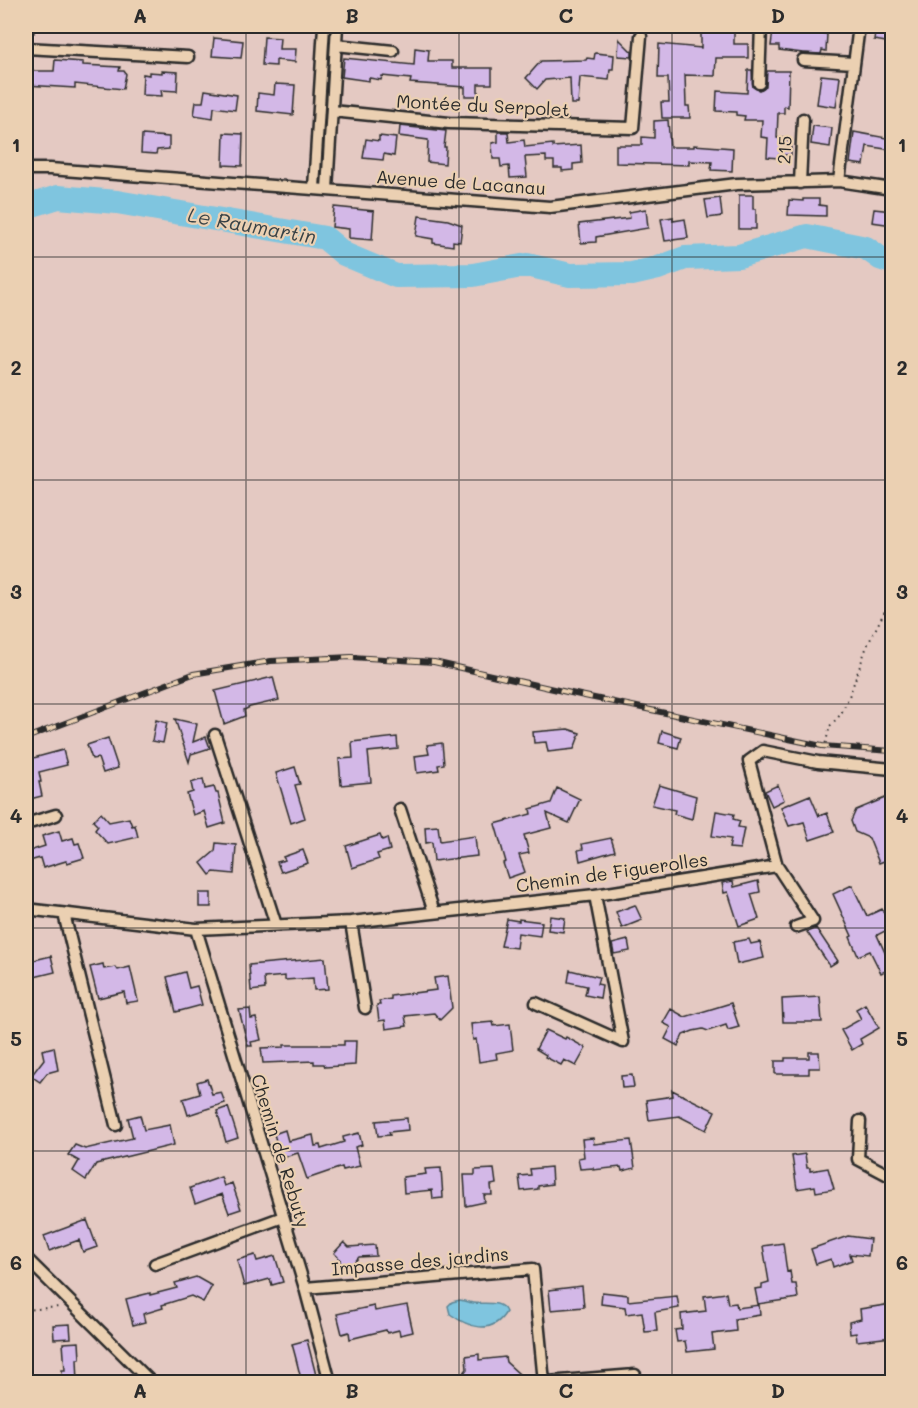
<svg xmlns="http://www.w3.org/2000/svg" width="918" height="1408" font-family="Mali,sans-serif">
	<rect width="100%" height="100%" fill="#e4c9c2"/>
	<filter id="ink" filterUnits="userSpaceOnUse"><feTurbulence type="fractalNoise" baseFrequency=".0167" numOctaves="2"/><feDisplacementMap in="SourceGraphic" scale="12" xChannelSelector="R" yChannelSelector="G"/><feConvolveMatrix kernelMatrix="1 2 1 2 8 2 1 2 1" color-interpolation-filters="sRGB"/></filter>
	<g filter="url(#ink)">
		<path fill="#7fc5df" stroke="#5d8797" stroke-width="1.5" d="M460,1300c4,1 10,3 14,3 12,1 27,-3 32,9 -14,24 -38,15 -56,2l-2,-8 4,-4z"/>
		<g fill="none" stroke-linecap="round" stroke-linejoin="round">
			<path stroke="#7fc5df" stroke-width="24" d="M26,207l32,-10 59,5 208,36 19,16 52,22 77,-1 54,-10 43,10 62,-1 26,-6 27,-10 54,-2 68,-20 59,12 14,10 12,4"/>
		</g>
		<path fill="#d3b8e7" stroke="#2b2b2b" stroke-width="1.5" d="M876,26h16v17l-18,-3z
			M785,28l42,6 -1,17 -4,-1 -1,4 -18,-1 -24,-3v-4h-8l2,-16 12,1z
			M701,31h33v13h14v14h-32l-1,18 -30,-1 1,31h3l1,12h-28l-1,-16h8l-1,-24h-10l1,-34 42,4z
			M264,37l16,1 -1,11h17l-1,13 -19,-2v6l-14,-1z
			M214,38l29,3 -2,17 -29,-2z
			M619,39l13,13v5l-14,-1z
			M415,48l14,2 -1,11h24v7h40v16h-14v12h-13v-9l-55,-4 1,-4 -29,-3 -1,4 -12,-2v3l-27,-4 2,-19 70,7z
			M595,53l19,2 -1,14h-3l-1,11 -29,-3 -2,27h-7l-1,-26 -25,2 -8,9 -11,-11 15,-17 45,-1 1,-2 7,1z
			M55,60l28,2v3l37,2 -1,4h5l2,3 -3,15 -48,-5v4l-49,-3v-14h28z
			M748,70h4l1,17 6,3 7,-4 1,-15h22l-1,36 -4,-1v7h-6l-1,25h9v3l5,1v13h-12v3l-12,-1 1,-19 -7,-1 1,-17h-18l1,-4 -9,-1v-3l-20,-1 1,-20 30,2z
			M162,71l16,1 -1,19 -16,-1 1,6 -20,-1 1,-21 6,1v-3l13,1z
			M821,75l19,2 -4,30 -19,-3z
			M275,84l20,1 -2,30 -36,-4 1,-18 16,2z
			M205,90l32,5 -2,15 -21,-3 -1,11 -19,-3 2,-13h7z
			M668,120l2,27h24v-2l39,3 -1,23 -21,-1 1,-8 -23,-1v4l-73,-2v-18h26v-8l12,1v-17z
			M400,126l46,5 -2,16h2l-1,17 -18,-2 1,-22 -29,-4z
			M813,126l19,2 -2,19 -19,-3z
			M498,132h10l1,10 15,-2 1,7 28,-3v3l28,-2 1,18 -9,1v6l-11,1v-3h-8v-7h-8v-5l-21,1 2,20 -17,1 -1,-12 -8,1 -1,-8h-7l-1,-16 6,-1z
			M854,132l38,7v11l-25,-4 -3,19 -14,-2z
			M224,133l19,1 -1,32 -19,-1z
			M142,135l27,2v12l-12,1 -1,4 -15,-1z
			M379,136l17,2 -2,18 -10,-2 -1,6 -20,-2 3,-19 13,2z
			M739,195h14v14h3v20h-17z
			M720,198l2,18 -14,2 -3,-18z
			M803,199h16v6l7,1v10l-38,-1 1,-15 14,1z
			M334,207l40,4 -2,29 -23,-2v-9l-17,-2z
			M646,209l2,19 -52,9v5l-15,1 -2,-19 51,-6 -1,-6z
			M874,209l18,2v14l-20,-3z
			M419,216l29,4 14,5 -2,17 -7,-1v5l-20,-3v-4l-17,-3z
			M673,217v4l12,-2 3,19 -23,3 -4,-22z
			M273,677l6,23 -29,7 -6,3 1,6 -21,8 -9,-33z
			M175,719l22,5 -4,18 13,-5 4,11 -19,6 -2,8z
			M156,720l11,3 -4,20 -11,-2z
			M568,729l12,4 -6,16 -26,3 -2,-10 -12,1 -1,-11z
			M662,731l19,6 -3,11 -19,-5z
			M397,737l1,12 -30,3 3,30 -30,3 -2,-26 14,-1 -1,-16z
			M108,738l10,30 -15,5 -5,-15 -6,1 -5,-14z
			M442,743l2,21 -6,1 1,5 -22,3 -2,-17 14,-2 -2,-9z
			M63,750l4,15 -28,7 2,10h-2l3,14 -16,4v-27l3,-1 -3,-12z
			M295,767l5,17 -5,1 10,33 -14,5 -15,-50z
			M203,779l2,10 9,-2 2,6h2l7,30 -16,5 -5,-17 -11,4 -6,-21 6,-2 -2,-9z
			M659,785l37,11 -4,23 -18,-5 1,-4 -23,-5z
			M778,785l6,15 -12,6 -7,-15z
			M557,788l23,11 -11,24 -22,-10 4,15 -27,7 5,18 -10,2 6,17 -17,6 -5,-15 3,-1 -11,-38 36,-10 -1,-5 21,-6z
			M810,795l9,21 8,-3 7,19 -24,8 -6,-18 -15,4 -8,-19z
			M885,798l7,18v42l-13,5 -10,-25 -14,-6 -4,-11 5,-11z
			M716,811l18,3 -1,5 7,2 -2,6 6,1 -4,21 -11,-1 2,-9 -19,-3z
			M101,813l8,9 20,-4 3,8 3,-1 3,12 -30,7 -13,-14 3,-4 -5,-5z
			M438,826l2,15 35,-5 2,20 -43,5 -2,-19 -6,1 -1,-16z
			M59,831l3,10 11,-3 2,6 4,-1 5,15 -17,5 -1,-2 -23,7 -3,-10 -14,4v-10l19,-6 -3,-10z
			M380,835l2,5 5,-2 3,12 -13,4 2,5 -27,9 -6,-22z
			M611,838l4,13 -35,10 -2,-11 5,-1 -1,-5z
			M216,843l20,2 -2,29 -20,-2 -4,3 -9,-12 14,-12z
			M303,850l5,13 -27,9 -4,-10 8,-2 -2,-3z
			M733,881l1,6 24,-6 2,11 -9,2 8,25 -20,7 -11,-34 -4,1 -2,-10z
			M852,885l15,31 15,-7 9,19 -14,7 15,33 -11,5 -11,-22 -12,5 -8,-19 2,-1 -19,-42z
			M199,893h12v14h-12z
			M635,905l7,15 -20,8 -6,-16z
			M550,916l15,2 -2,14 -15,-2z
			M507,919l12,2v-2l23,3 -2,14 -22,-3 -2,15 -15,-2z
			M816,928l22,33 -8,5 -23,-34z
			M749,939l2,5 9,-2 4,16 -27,6 -4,-22z
			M628,940l2,11 -16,3 -2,-10z
			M51,956l4,16 -29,7v-17z
			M325,958l3,31 -14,1 -1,-12 -28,2v-4l-21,2 1,11 -14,2 -2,-26z
			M103,964l1,5 12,-2 2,3 12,-3 8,34 -12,2 -2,-11 -26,6 -8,-31z
			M570,970l29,7 -2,7 5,1 -2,13 -15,-3 2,-9 -19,-4z
			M185,972l4,16 8,-2 5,19 -26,7 -9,-35z
			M448,976l4,32 -12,12 -6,-7 -29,3 2,10 -21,3 -1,-9 -6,1 -2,-16h3l-1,-4 12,-2v-3l45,-6 -2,-12z
			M820,997l2,25h-39l-1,-23z
			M731,1003l8,24 -11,3 -2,-5 -18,6 -5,-2 -10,2 -10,4 -5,11 -13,-7 6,-12 -8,-4 8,-14 14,8z
			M865,1004l14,24 -19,11 2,5 -10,6 -11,-20 20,-11 -5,-10z
			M250,1009l1,10 5,-1 5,22 -10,2 1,4h-4l-9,-36z
			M493,1022l1,4 16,-2 3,26 -17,3 1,6 -18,3 -3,-23 -3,1 -2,-16z
			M546,1030l19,9 1,-2 20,11 -10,18 -12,-6 -3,5 -16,-8 1,-2 -10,-6z
			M344,1041h12l-1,24 -30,2 -1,-3h-10v-3l-51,2 -2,-15 23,-1v-2h60z
			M54,1047l4,23 -11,3 -7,9 -9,-6 13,-17 -2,-9z
			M809,1052h10l1,16h-11v6h-34v-13h10v-3h24z
			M632,1075l2,12 -12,1 -1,-12z
			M207,1079l5,15 9,-2 4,11 -37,12 -5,-16 17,-5 -3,-12z
			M672,1090l43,21 -9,19 -27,-14 -30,4 -3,-20 27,-4z
			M228,1107l10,31 -12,4 -9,-31z
			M140,1115l4,15 26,-5 4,20 -78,19 -10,16 -13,-9 6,-10 -11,-6 7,-10 10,4 48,-11 -5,-20z
			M407,1118l1,12 -19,2 1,3 -12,1 -2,-15z
			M285,1130l3,11 25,-6 2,11 5,-1 1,4 23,-7 -1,-5 16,-4 3,12 -7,2 5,19 -17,4 -1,-3 -35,12 -9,-26 -17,5 -7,-24z
			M593,1138l1,6 37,-4 4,28 -13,3 -1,-4 -28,3v-2l-13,1 -2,-11 6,-1 -2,-18z
			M805,1154l2,14h3v3l18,-3 6,21 -18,3 -1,-6 -18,3 -5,-33z
			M551,1167l1,17 -14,2v3l-17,2 -2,-15 12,-1 -1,-6z
			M441,1168l2,30 -10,1 -1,-9 -28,3 -1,-16 23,-3 -1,-5z
			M494,1169l2,15 -5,1 1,10h-8l1,7 -19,4 -2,-31h11v-5z
			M221,1177l3,9 8,-3 9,26 -12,4 -7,-19 -27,10 -5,-16z
			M87,1220l10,27 -14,5 -4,-12 -30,11 -5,-15z
			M848,1236l22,3 -2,17 -18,-2 2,6 -19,7 -2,-8 -15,5 -5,-15z
			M344,1242l5,5 26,-2 1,11 -17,1 -7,8v6h-11l-1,-12 -6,-6z
			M783,1243l4,29 3,-1 2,13h4l2,14 -40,6 -3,-15 7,-1v-4l7,-2 -6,-36z
			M255,1255l2,6 18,-5 8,26 -11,3 -2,-6 -26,7 -7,-26z
			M196,1277l16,9 -9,16 -12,-6 -29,9 1,3 -20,6 2,8 -12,3 -7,-26 24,-6v2l27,-7 -2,-5z
			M582,1286l2,21 -33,3 -2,-20z
			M602,1292l26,3v6l49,-5 2,12 -24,4 2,19 -12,1 -3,-20 -16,2 -1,-7 -24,-3z
			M726,1293l2,11 8,-1 1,5 22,-3 1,10 -25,4 1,12 -24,3 2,15 -27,3 -2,-11 -8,1 -2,-12 7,-1 -1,-15 25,-3 -2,-15z
			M892,1304v33l-35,4 -1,-8 -6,1 -1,-12 12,-3 -1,-10z
			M407,1305l6,27 -13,3 -1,-5 -12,3 -1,-3 -36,9 -1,-7 -7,2 -5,-20 37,-8 1,5z
			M70,1324l1,14 -17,1 -1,-14z
			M307,1340l11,43h-16l-7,-28 -3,-11z
			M79,1342l1,17h-3l1,24h-15l-1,-13h3l-2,-27z
			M479,1354v6l26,-3 1,5 23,21h-73l11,-14 -1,-13z"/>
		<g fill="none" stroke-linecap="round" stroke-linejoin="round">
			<defs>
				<path id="street" d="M336,45l57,6
					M26,48l162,9
					M803,60l51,3
					M759,83l2,-57
					M332,111l117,12 184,5 8,-92
					M26,169h24l500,38 187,-23 102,-3 53,8
					M839,181l20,-155
					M800,183l3,-64
					M314,188l10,-162
					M327,189l10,-163
					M215,735l61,190
					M400,809l34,103
					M26,824l30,-9
					M777,866l36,55 -17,6
					M26,909l170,20 155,-7 244,-27 182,-29 -28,-105 14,-10 55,11 74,7
					M64,914l52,211
					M351,922l14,86
					M196,929l109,359 25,94
					M536,1003l87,39 -28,-147
					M860,1121l-2,38 34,18
					M26,1258l125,124
					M155,1264l128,-47
					M305,1288l228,-19 11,113
					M548,1382l87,-7"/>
			</defs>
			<use href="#street" stroke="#2b2b2b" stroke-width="15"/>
			<path stroke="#2b2b2b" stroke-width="2" stroke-dasharray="1.5 4.5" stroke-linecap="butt" d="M34,26v12
				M824,749l6,-23 11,-12 9,-20 17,-48 25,-49
				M26,1310l33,-3"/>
			<use href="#street" stroke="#ebd0b2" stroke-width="10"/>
			<defs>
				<path id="rail" d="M26,738l167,-64 78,-13 80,-4 83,5 146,33 242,51 70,5"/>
			</defs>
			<use href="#rail" stroke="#2b2b2b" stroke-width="6"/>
			<use href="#rail" stroke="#ebd0b2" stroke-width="4" stroke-dasharray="11" stroke-linecap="butt"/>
		</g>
	</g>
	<path fill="none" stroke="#2b2b2b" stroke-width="1.5" stroke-opacity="0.55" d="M246,26v1356M459,26v1356M672,26v1356M26,257h866M26,480h866M26,704h866M26,928h866M26,1151h866"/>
	<g text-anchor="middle" stroke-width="4.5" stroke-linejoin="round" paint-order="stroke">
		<g font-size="18" fill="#2b2b2b" stroke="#ebd0b2">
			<text transform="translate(483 106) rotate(3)" y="6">Montée du Serpolet</text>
			<text transform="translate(785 150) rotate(-87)" y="6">215</text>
			<text transform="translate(461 183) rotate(4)" y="6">Avenue de Lacanau</text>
			<text transform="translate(612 873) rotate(-8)" y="6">Chemin de Figuerolles</text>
			<text transform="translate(280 1151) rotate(73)" y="6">Chemin de Rebuty</text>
			<text transform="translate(420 1262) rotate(-5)" y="6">Impasse des jardins</text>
		</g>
		<g font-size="20" font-style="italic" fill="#384246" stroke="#ebd0b2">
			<text transform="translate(252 226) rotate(10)" y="7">Le Raumartin</text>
		</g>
	</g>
	<rect width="918" height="1408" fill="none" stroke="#ebd0b2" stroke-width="66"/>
	<rect x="33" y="33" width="852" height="1342" fill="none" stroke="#2b2b2b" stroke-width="2"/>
	<g font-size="20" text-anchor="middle" font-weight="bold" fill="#2b2b2b">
		<text x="140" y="23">A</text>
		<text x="352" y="23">B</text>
		<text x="566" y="23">C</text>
		<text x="778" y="23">D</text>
		<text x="16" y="152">1</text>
		<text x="902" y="152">1</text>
		<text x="16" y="375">2</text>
		<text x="902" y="375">2</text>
		<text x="16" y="599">3</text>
		<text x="902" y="599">3</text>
		<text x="16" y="823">4</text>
		<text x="902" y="823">4</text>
		<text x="16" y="1046">5</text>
		<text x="902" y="1046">5</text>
		<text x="16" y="1270">6</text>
		<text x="902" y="1270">6</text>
		<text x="140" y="1398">A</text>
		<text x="352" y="1398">B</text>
		<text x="566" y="1398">C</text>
		<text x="778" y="1398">D</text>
	</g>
</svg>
